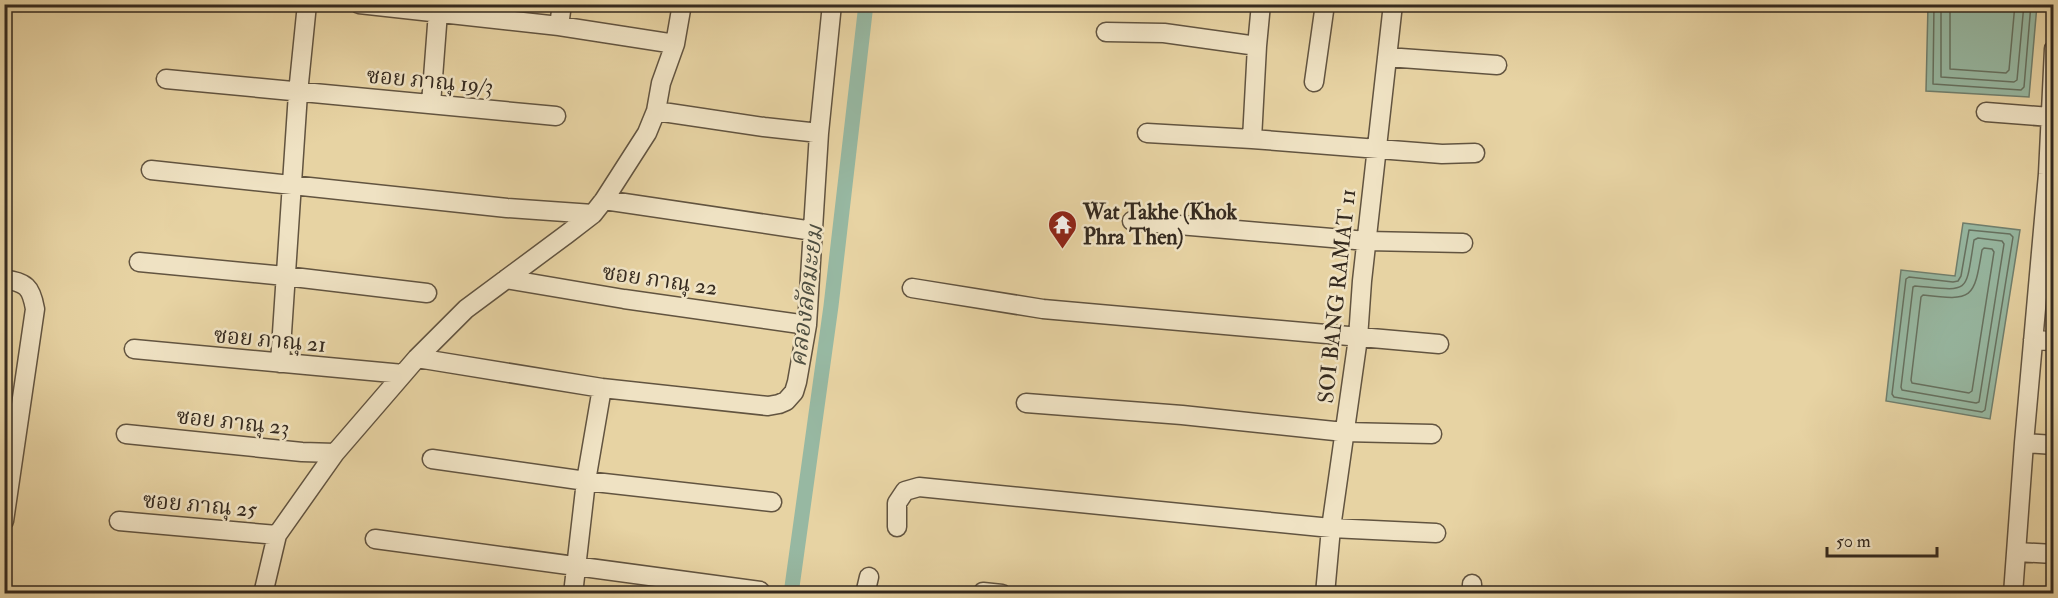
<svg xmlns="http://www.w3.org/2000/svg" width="2058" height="598" font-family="'IM FELL Double Pica','Noto Serif Thai',serif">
	<rect width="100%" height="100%" fill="#e7d3a3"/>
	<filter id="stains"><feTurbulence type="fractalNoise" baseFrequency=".00333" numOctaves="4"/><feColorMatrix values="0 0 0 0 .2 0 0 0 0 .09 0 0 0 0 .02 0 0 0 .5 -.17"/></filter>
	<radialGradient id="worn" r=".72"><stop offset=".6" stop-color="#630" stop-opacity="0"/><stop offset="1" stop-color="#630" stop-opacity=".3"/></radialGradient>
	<path fill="#97b8a2" stroke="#707f6e" stroke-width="1.5" d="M1928,5h109l-8,92 -103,-6z
		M1963,223l57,7 -30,189 -104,-18 15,-131 54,6z"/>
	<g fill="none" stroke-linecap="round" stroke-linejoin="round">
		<path stroke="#667160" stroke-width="1.5" d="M1934,4l-1,80 88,6 3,-3 7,-83
			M1941,4v73l73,5 3,-2 7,-76
			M1950,4v65l56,4 3,-3 6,-66
			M1969,230l41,4 3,3 -28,173 -3,2 -88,-15 -2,-3 14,-115 3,-2 44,5 5,-1 3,-5z
			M1978,238l24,3 2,3 -25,158 -3,1 -74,-13 -1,-3 12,-100 2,-1c56,5 50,9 59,-46z
			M1984,248l8,1 2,3 -22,139 -3,2 -57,-10 -1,-3 10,-83 2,-2c50,6 51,4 59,-45z"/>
		<path stroke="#97b8a2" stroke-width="15" d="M791,594l40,-288 35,-302"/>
		<defs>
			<path id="minor" d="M359,4l200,22 116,18
				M1261,4l-4,42 -5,93 190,15 33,-1
				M559,26l3,-22
				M1106,32l58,1 93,13
				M1387,57l110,8
				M166,79l390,37
				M1314,82l11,-78
				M431,104l7,-92
				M656,111l108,16 55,6
				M1986,112l64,5
				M1147,133l105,6
				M151,170l356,38 86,6
				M604,200l209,31
				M1132,221l235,20 96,2
				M139,262l146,14 142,17
				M4,279c22,4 27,7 31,30l-31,212
				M506,279l118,20 183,26
				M912,288l131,21 396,35
				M2033,340l21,1
				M134,349l269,25
				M417,358l185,30 166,18 11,-2 7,-3 8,-9 3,-10 10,-57 12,-192 13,-129
				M280,363l18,-270 9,-89
				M1026,403l156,12 162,17 88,2
				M126,434l176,18 33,1
				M2024,443l30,2
				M432,459l154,22 186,21
				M119,521l158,14
				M897,527v-24l8,-12 14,-4 412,41 105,5
				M375,539l385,52
				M2017,552l37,2
				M983,592l19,2
				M263,594l14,-59 58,-82 82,-95 49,-49 101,-75 26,-20 11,-14 43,-67 9,-22 5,-28 14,-39 7,-40
				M573,594l13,-113 16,-93
				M865,594l4,-17
				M1325,594l6,-66 27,-190 4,-57 31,-277
				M1472,594v-10
				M2013,594l11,-151 24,-269 6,-125"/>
		</defs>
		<use href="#minor" stroke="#625440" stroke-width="21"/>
		<use href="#minor" stroke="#efe2c3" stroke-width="18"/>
	</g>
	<defs>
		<symbol id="temple-pin" viewBox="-11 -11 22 30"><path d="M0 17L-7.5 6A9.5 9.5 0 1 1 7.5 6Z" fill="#8f2418" stroke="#efe2c3"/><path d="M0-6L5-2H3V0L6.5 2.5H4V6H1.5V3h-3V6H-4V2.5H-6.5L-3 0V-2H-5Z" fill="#fff"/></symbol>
	</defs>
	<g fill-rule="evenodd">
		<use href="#temple-pin" x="1046" y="208" width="33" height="45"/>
	</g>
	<g text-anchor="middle" stroke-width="5" stroke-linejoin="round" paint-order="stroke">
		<g font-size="22" fill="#352a1f" stroke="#efe2c3">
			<text transform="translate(430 80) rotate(5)" y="8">ซอย ภาณุ 19/3</text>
			<text transform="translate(660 279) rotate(8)" y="8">ซอย ภาณุ 22</text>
			<text transform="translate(1336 296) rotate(-84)" y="8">SOI BANG RAMAT 11</text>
			<text transform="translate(270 339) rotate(5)" y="8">ซอย ภาณุ 21</text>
			<text transform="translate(233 421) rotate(6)" y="8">ซอย ภาณุ 23</text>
			<text transform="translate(200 504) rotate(5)" y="8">ซอย ภาณุ 25</text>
		</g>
		<g font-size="22" font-weight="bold" fill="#352a1f" stroke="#efe2c3" text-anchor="start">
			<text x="1083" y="219">Wat Takhe (Khok<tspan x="1083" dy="25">Phra Then)</tspan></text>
		</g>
		<g font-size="24" font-style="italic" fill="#4e4e40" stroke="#efe2c3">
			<text transform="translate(806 296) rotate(-83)" y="8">คลองลัดมะยม</text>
		</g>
	</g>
	<rect width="2058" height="598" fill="none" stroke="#e7d3a3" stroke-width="24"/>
	<rect x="6" y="6" width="2046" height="586" fill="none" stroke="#352a1f" stroke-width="3"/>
	<rect x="12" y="12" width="2034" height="574" fill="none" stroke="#352a1f" stroke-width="1.5"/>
	<path d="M1827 547v9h110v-9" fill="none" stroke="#352a1f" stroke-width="3"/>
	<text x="1836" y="547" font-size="18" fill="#352a1f" stroke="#efe2c3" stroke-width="4.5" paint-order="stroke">50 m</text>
	<rect width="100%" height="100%" filter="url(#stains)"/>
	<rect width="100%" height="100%" fill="url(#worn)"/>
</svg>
